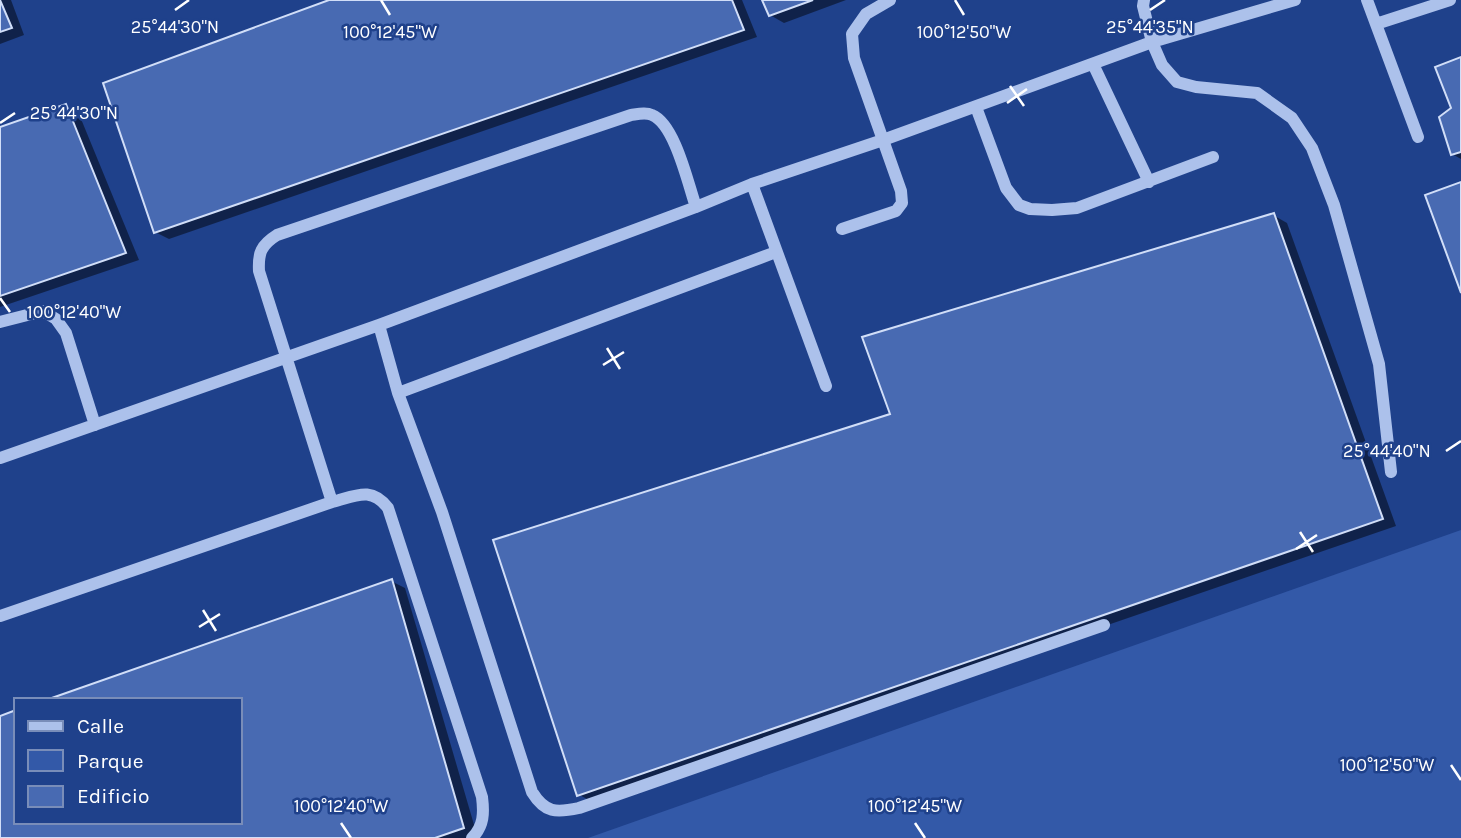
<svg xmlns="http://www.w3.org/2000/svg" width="1461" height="838" font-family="Karla,sans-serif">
	<rect width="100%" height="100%" fill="#1f418b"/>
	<path fill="#3359a8" d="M1461,530v308h-873z"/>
	<path fill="#0007" d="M0,0h11l13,35 -24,9z
		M334,0h408l15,37 -588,202 -14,-7z
		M764,0h82l-62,23 -14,-8z
		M1461,59v100l-9,-5 1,-46z
		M66,106l13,8 60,146 -139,47v-178z
		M1273,215l14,8 109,303 -804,276 -14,-8 314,-379z
		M391,581l14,7 72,247 -9,3h-468v-120l16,104h224v-122z"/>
	<path fill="#486ab2" stroke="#d1def8" stroke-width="2" d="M0,0l12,28 -12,4z
		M329,0h403l12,30 -590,203 -51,-150z
		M762,0h51l-44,16z
		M1461,57v95l-10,3 -12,-38 12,-9 -16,-41z
		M66,104l60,149 -126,43v-169z
		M1461,182v111l-36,-98z
		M1274,213l109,306 -806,277 -84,-256 397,-126 -28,-77z
		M392,579l72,249 -29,10h-435v-122l16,-6v112h224v-122h-194z"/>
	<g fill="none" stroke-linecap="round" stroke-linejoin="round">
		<path stroke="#acc1eb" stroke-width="12" d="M1144,0l-1,6 9,36 10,23 15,17 19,5 61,6 35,25 20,30 22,57 45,159 12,108
			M1367,0l51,137
			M1376,24l74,-24
			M1093,64l56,118
			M976,107l30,81 13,17 11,4 22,1 25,-2 136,-51
			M752,184l74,202
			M842,229l54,-18 6,-8 -1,-12 -47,-133 -2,-24 14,-20 24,-14
			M0,322l43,-11 13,8 10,14 29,92
			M379,325l19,68 44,119 90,280c13,21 24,21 47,16l525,-183
			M398,393l378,-141
			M0,458l379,-133 317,-118 56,-23 131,-44 269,-98 143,-42
			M332,502c24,-6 39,-16 56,6l94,289c2,16 2,29 -10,41
			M0,616l332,-114 -73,-231c-1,-18 2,-26 18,-36l354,-120c7,-1 15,-3 21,0 23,9 36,69 44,92"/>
	</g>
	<path fill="none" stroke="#fff" stroke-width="2.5" d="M381,0l9,15M955,0l9,15M175,10l14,-10M1150,10l15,-10M1010,86l14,20M1007,103l20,-14M0,123l15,-10M0,298l10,14M607,348l13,21M603,365l21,-13M1446,451l15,-10M1300,532l13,20M1296,549l21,-14M203,610l13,21M199,627l21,-13M1451,765l10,15M341,823l10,15M915,823l10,15"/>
	<g font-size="18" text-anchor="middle" fill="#fff" stroke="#1f418b" stroke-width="5" stroke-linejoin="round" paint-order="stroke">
		<text x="175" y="33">25°44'30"N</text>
		<text x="1150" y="33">25°44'35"N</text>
		<text x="390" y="38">100°12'45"W</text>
		<text x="964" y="38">100°12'50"W</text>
		<text x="74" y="119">25°44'30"N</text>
		<text x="74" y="318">100°12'40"W</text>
		<text x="1387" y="457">25°44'40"N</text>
		<text x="1387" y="771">100°12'50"W</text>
		<text x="341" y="812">100°12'40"W</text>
		<text x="915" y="812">100°12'45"W</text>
	</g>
	<rect x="14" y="698" width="228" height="126" fill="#1f418b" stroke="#798db9" stroke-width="2"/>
	<rect x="28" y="721" width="35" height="10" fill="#acc1eb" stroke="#798db9" stroke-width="2"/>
	<text x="77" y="733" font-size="21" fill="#ffffff">Calle</text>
	<rect x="28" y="750" width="35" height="21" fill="#3359a8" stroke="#798db9" stroke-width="2"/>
	<text x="77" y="768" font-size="21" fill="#ffffff">Parque</text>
	<rect x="28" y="786" width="35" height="21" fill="#486ab2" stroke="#798db9" stroke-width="2"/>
	<text x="77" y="803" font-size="21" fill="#ffffff">Edificio</text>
</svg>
